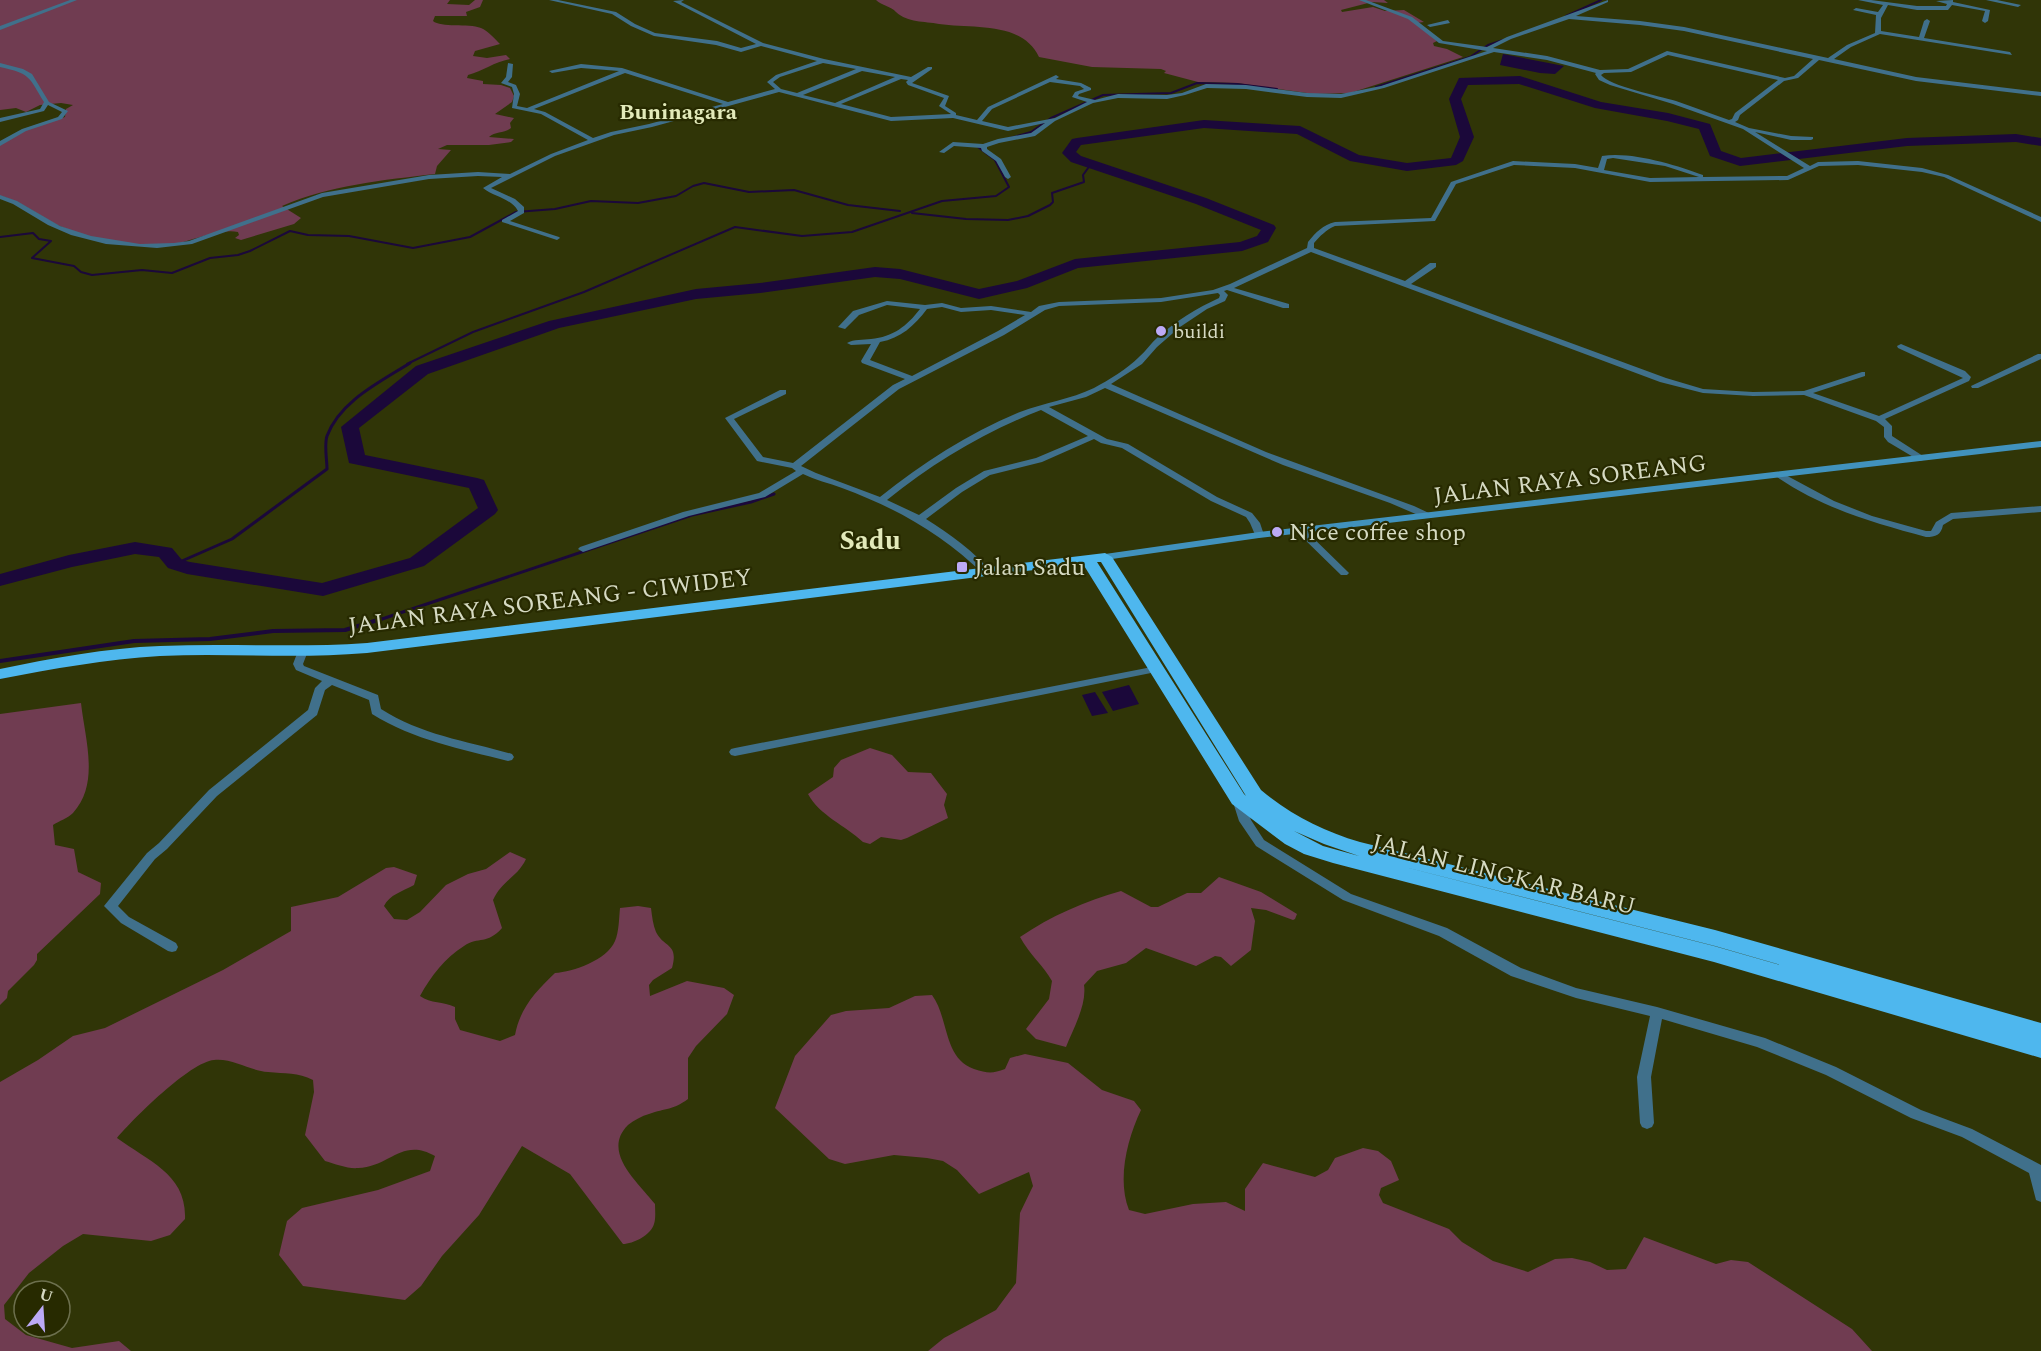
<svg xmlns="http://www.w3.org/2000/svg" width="2041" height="1351" font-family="Spectral,serif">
	<rect width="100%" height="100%" fill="#303507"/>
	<path fill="#703c51" d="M0,0h450l-3,4 22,1 6,-5h8l-3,7 -14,5 1,4h-32l-2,5c8,7 35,2 48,7 7,3 14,11 19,16l-25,7 -2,5 14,2 19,-3 4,4c-16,3 -27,12 -42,16l-1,3 16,3v3l18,1 9,3 4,8 -2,6 -17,12 19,4 -4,5 1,5c-7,6 -16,3 -22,9l25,2 -3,3 -22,3h-42l-9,4 13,1 -14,16 -2,8c-51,6 -105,11 -153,32l19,12 -7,6 -53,16 -6,-2 4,-3 -1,-3c-24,-5 -61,18 -90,14 -29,-4 -60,-7 -86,-19 -21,-9 -39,-26 -62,-31v-52l25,-14 40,-13 1,-8 7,-4 -12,-2 -21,2 -14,7 -10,-4 -16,2z
		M876,0h508l4,3 -16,-1 -31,8 1,2 31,-5 12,4 19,-1 20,12 -8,1 21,18 -4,2 1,3 13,3 16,8 -113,36 -36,1 -77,-11 -39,-1 -34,-9 2,-2 -5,-2 -69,-2 -53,-10c-17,-36 -65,-28 -100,-33 -15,-3 -31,-1 -43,-12 -5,-6 -14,-6 -20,-12z
		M81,703c4,36 19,81 -8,110 -5,5 -14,8 -20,12l2,20 19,4 4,23 23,11 -1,11 -63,60v6l-3,5 -26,26 -1,7 -7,7v-291z
		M870,748l22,7 16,17 23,1 16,21 -3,11 4,13 -41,20 -6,2 -20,-3 -11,7 -7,-2c-18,-17 -43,-26 -55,-48l25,-17 1,-9 7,-8z
		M510,852l16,7c-9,19 -24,21 -33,41l9,28c-15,17 -23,8 -38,18 -19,12 -33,30 -44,50 11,8 23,5 35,11v12l5,11 40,11 15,-6c5,-27 21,-44 40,-62 18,-1 52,-13 60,-32 4,-9 4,-23 5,-33l18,-2 13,2c1,8 2,17 5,24 8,16 23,11 16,36l-19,12 -4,5 1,11 37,-15 37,7 10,7 -7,19 -31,32 -8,12v41c-15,11 -22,9 -39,15 -7,2 -15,6 -21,11 -27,27 10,57 27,79 0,6 1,14 -1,20 -3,11 -21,20 -31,20l-53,-70 -48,-28 -43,69 -37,41 -21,30 -16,14 -102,-14 -24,-31 8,-34 15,-13 76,-18 52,-19 5,-15c-33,-19 -45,11 -77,12 -10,1 -23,-4 -33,-7l-20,-26 9,-43 -1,-12c-15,-8 -28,-6 -45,-8 -18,-1 -35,-14 -54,-12 -24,2 -81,59 -97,78 31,23 70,36 68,81l-15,16 -19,6 -68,-7 -20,12 -34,27 -25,32 1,14 21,16 46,13 47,-7 12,10h-131v-269l38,-22 35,-24 32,-8 118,-58 68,-39v-24l47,-10 48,-29 8,-1 23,8 -3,10c-11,6 -25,10 -30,21l10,13 13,1 13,-8 26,-27 22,-11 18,-5z
		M1219,877l42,15 36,22 -2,5 -2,1 -27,-10 -15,-2 4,13 -4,29 -20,16 -10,-9 -6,-1 -19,10 -50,-18 -20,15 -29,8 -13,14c3,20 -11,44 -18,62l-30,-8 -10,-10 23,-30 3,-18c-9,-16 -23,-27 -32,-44 31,-21 65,-36 101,-46l30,16h7l29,-14h14z
		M932,995c17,23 11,63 42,74 13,4 18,5 31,0l5,-11 15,-4 43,9 34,27 32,11 7,9c-14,29 -24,70 -12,100l16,4 48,-10 33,-2 19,9v-22l18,-26 52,14 13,-7 7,-12 28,-10 15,3 13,10 8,19 -18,8 -2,7 4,8 66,26 13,13 31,19 35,11 27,-13 17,-1 18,4 17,8 19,-1 18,-32 72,27 15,-4 17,2 104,67 20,22h-944l16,-13 52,-28 20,-27 4,-70 13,-27 -4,-14 -50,22 -22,-24 -14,-9 -16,-3 -33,-3 -49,9 -16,-5 -54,-51 20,-52 36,-41 15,-4 43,-3 26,-12z"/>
	<path fill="#1b083a" d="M1503,54l61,12 -9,8 -15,-1 -40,-8z
		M1129,685l10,19 -26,7 -11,-19z
		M1095,692l13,21 -16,3 -10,-21z"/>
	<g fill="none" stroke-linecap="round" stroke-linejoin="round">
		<path stroke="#1b083a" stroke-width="2" d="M1566,16l35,-16
			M1376,87l94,-30 18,-12 15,-5
			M912,213l54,6 42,1 20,-4 22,-11 3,-3 -1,-9 32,-11 -1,-7 8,-11
			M0,237l33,-4 6,6 12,2 -19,17 42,8 7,6 11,3 50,-5 30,3 38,-15 28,-3 12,-4 40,-20 18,4 41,1 64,12 57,-11 46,-25 39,-3 36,-8 47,2 38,-7 17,-10 11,-3 45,9 45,-2 54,15 52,6
			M407,364l66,-32 111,-40 151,-65 67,9 50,-4 90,-31 54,-5 13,-9 -14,-27 -17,-13 53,-15 20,-14 52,-23 68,-2 26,-10 40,1 40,5"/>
		<path stroke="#1b083a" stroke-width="3" d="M175,564l57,-25 95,-70c0,-9 -3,-24 0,-33 13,-35 53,-54 83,-73
			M376,621l316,-106 59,-13 23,-8"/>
		<path stroke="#1b083a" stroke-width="4" d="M0,661l134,-20 76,-2 63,-8 72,-1 36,-11"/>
		<path fill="#1b083a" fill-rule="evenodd" d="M1520,76l81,26 67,11 42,11 11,27 20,7 166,-20 109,-4 25,4v8l-25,-4 -109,4 -167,20 -30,-10 -11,-27 -32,-8 -72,-13 -76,-24 -51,1 -7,14 13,38 -11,24 -7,4 -49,6 -57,-10 -53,-27 -93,-6 -123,17 -5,7 5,4 125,42 68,27 2,3 -8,14 -26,9 -164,17 -51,20 -48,11 -79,-20 -25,-2 -115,16 -64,6 -137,29 -131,46 -69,54 6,27 112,23 7,2 14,30 -3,4 -71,52 -101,30 -136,-22 -19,-6 -9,-11 -24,-3 -63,13 -72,19v-12l69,-19 66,-13 37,6 10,12 8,2 132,21 88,-25 68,-50 -9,-20 -120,-25 -8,-36 75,-61 133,-45 147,-32 64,-6 115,-16 25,2 79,20 38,-8 58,-22 165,-17 17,-6 4,-6 -65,-26 -125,-42 -9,-9 10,-14 5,-1 127,-18 96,6 59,29 48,8 44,-5 9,-21 -11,-38 10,-21z"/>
		<path fill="#40708b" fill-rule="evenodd" d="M70,0h7l-77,30v-4z
			M549,0h9l58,12 19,12 20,9 62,8 24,7 15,-4 -83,-43 11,-1 -3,2 82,41 61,16 87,18 17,-10h4v2l-20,14 37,13 -4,10 11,7v2l21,5 11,-13 68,-32 3,2 -3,2 25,4 10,5v2l-12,4 -1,2 17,4 23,-6 49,1 15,-2 24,-9 40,1 61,8 34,1 40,-8 106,-35 -48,-8 -31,-24 -49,-19h7l46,17 31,24 44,6 20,-10 101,-37v2l-32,14 64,5 44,6 144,31 19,-13 28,-12 1,-18 -23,-5 3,-2 22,4 5,-7 -25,-5h13l46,6h29l1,-2 -11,-3 17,-1v2l37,8 -2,11 -3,2 -3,-2 3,-10 -33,-6 -4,5h-31l-29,-5 -7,13v13l38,6 5,-16 3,-2 3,2 -6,17 86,14 2,3 -132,-21 -29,13 -17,12 82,18 125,15v4l-125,-15 -97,-21 -21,18 -14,3 -44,34 -2,5 -3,2 14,6 42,8 22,1v2l-2,1h-20l-36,-8 55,34 8,-4 40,-1 64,7 26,7 93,42v5l-97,-45 -22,-5 -64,-7 -39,1 -31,14 -138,2 -75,-14 -61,-3 -58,19 -21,37 -100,5c-9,4 -15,10 -21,17v5l91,33 25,-18h6v4l-25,17 255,94 37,11 50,3 51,-1 58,-19h3v4l-52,17 66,23 84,-38 -65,-30 -1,-2 4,-2 64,27 6,6 -2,4 -84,38 7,7v10l31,20v4l-3,1 -32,-19 -4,-5v-10l-8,-6 -72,-26 -51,1 -50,-3 -43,-11 -349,-130 -77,36 55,16v4h-6l-56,-18 -3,1 4,4 -3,6 -18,8 -27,18 -23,20 -15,17 -31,20 155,68 148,54 17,8 2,2 -2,2h-6l-35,-15 -107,-38 -178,-77 -19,9 -37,10 58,32 21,5 89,53 35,16 8,10 4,12 -5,3 -3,-1 -6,-14 -4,-6 -35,-16 -89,-53 -21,-5 -7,-4 -52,23 -52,13 -28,17 -36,27c24,15 48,32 66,54l-5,3 -3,-1c-41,-41 -88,-67 -142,-87 -13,-5 -27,-8 -39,-14l-38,23 -76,19 -103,35 -3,1 -5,-3 2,-2 103,-35 76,-19 37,-22 -4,-3 -35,-7 -32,-43 55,-28h6v4l-52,25 29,38 30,6 100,-78 12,-6 -43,-16 -1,-2 10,-17 -20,1 -4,-2c7,-4 16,-3 24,-4 22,-2 36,-13 49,-30l-33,-4 -28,10 -14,14 -7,-2 15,-16 34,-10 38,4 17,-2 19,5 30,-2 40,6 8,-6 20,-4 102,-4 52,-8 17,-6 77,-36 1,-6c8,-10 15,-17 27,-20l96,-4 20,-36 62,-21 62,3 23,4 4,-12c29,-5 74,9 101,19v2l84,-1 17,-8 -61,-39 -70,-25 -63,-19 -11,-5 -4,-6 1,-1 -49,-13 -53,-8 -110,36 -43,10 -34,-1 -61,-8 -39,-1 -22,7 -18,4 -49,-1 -25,5 -38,18 -20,15 -36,7 -12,4v2l14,10 10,18 -3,2 -3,-2 -9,-16 -14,-10 -1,-3 -27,-2 -10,7 -5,-1 14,-10 30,2 15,-5 33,-6 14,-10 -37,8 -55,-13 -62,3 -112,-29 -127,35 -38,8 -59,21 -64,32 24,11 9,8v6l-14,8 49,16 1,1 -3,2 -55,-18v-2l16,-9c-7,-13 -24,-14 -35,-23l19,-11 -24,-1 -49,3 -106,18 -131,47 -35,4 -51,-4 -35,-9 -23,-10 -35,-21 -13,-5v-4l17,6 43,25 31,10 49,8 34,-1 15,-2 133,-48 107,-18 49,-3 32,2 41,-20 37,-14 -47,-26 -29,-6 2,-14 -2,-7 -11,-4 5,-6 2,-14 5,1 -1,13 -4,5 8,3 4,9 -3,12 10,2 92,-37 -38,-3 -29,5 -3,-2 32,-7 41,4 106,34 47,-13 -8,-7 9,-7 41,-14 -56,-15 -20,6 -25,-7 -62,-9 -23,-10 -19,-12zM1569,19l71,6 44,6 129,28 -19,17 -9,2 -118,-27 -39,18 -28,1 -53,-14 -54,-8 18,-9zM1668,55l110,25 -43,33 -3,6 -3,1c-18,-6 -35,-13 -53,-19 -16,-5 -67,-15 -75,-26l3,-2 27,-1zM823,63l33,6 -59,24 -16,-4 -8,-7 7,-5zM862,71l33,6 -60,26 -32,-8zM625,73l98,31 -74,20 -38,8 -18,6 -48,-26 -11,-3zM901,79l7,1 -2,2 2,3 36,13 -5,8 12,8 -60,3 -50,-13zM1050,82l30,4 4,3 -9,3 -3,5 15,5 -32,16 -47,9 -26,-6 10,-12zM1613,158l52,8 34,11 -49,1 -46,-8 3,-11zM1218,293l2,2 -1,3c-22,10 -43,23 -61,39 -7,6 -12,14 -19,20 -12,12 -30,23 -45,31 -23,11 -50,15 -74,24 -51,21 -97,51 -140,85l-64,-24 -15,-7 98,-77 105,-54 41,-25 14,-4 102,-4zM942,307l19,5 30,-2 34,5 -27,16 -86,45 -42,-16 10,-18c21,-4 34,-16 47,-33zM1041,410l47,26 -52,22 -52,13 -28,17 -37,27 -32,-15c47,-38 98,-68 154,-90z
			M1986,0h11l24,5 -3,2z
			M1448,20l2,3 -20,4 -3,-2z
			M0,63l23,6 9,5 17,28 19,9 -6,8 -36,12 -26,15v-5l22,-12 36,-12 4,-5 -14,-7 -4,6 -44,11v-4l40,-9 4,-7c-16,-26 -13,-28 -44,-35z
			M2038,354h3v5l-63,29h-6l-1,-2z
			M1780,472l54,29 38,15 54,15h5l5,-9 15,-9 90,-7v6l-88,7 -10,6c-2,10 -7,12 -17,12 -52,-14 -104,-29 -149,-60v-4z
			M1301,528l3,1 43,42 2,2 -2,2h-6l-43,-42 -2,-2 2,-2z
			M303,648l5,3 -5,13 1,2 74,29 3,14c40,26 86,32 131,45l2,3 -2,3 -4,1c-47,-12 -94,-21 -136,-47l-3,-14 -37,-15 -7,5 -8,25 -100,81 -50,53 -12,10 -37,47 11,11 47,26 2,4 -2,4 -4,1 -4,-1 -47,-28 -17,-17 43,-53 12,-10 50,-53 99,-80 7,-22 7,-7 -26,-11 -3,-6 5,-13z
			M1157,666l4,1 1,2 -1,2 -426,85 -4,-1 -2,-3 2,-3 4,-1z
			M1238,795l4,1 9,24 13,20 87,54 96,34 74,40 55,20 81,19 108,31 71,29 85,43 51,19 69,36v37l-5,-2 -7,-27 -67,-36 -51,-19 -85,-43 -69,-28 -95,-28 -11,58 3,46 -2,4 -5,2 -5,-2 -2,-4 -3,-46 13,-61 -74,-18 -65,-22 -72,-40 -96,-36 -87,-54 -17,-25 -7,-22 2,-3z"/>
		<path fill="#4192bd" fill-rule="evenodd" d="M2041,441v6l-782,91 -154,22 -5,-3 5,-3 154,-22z"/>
		<path fill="#4eb7ee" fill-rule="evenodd" d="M1105,553l7,4 149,233c30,25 62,41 99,52l355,88 326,93v35l-327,-96 -381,-99 -29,-9 -19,-10 -53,-40 -149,-240 -716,89c-69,6 -138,0 -207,3 -54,3 -107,13 -160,23v-10c53,-11 106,-21 160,-23 69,-3 138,2 207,-3zM1097,562h4l145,234 -2,-2zM1294,831l30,13 35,12 -36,-10zM1393,864l322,82 114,33 -115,-33z"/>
	</g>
	<g fill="#bcaaf6" stroke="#272a00" stroke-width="2">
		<circle cx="1161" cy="331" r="6"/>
		<circle cx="1277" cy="532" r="6"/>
		<rect x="956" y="561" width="12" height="12" rx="3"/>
	</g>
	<g text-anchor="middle" stroke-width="4.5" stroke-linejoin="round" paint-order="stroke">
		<g font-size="20" fill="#d6dac2" stroke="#272a00" text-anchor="start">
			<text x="1173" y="338">buildi</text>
		</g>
		<g font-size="22" font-weight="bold" fill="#e3eaba" stroke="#272a00">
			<text x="678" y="119">Buninagara</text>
		</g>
		<g font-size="24" fill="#d6dac2" stroke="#272a00">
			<text transform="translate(1570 479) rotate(-7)" y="8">JALAN RAYA SOREANG</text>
			<text transform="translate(550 601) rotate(-7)" y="8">JALAN RAYA SOREANG - CIWIDEY</text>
			<text transform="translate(1504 874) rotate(14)" y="8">JALAN LINGKAR BARU</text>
		</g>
		<g font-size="24" fill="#d6dac2" stroke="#272a00" text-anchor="start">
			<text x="1289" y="540">Nice coffee shop</text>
			<text x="974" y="575">Jalan Sadu</text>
		</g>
		<g font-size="27" font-weight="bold" fill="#e3eaba" stroke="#272a00">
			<text x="870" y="549">Sadu</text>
		</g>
	</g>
	<g transform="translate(42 1309) rotate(17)"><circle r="28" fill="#272a00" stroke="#6d704e" stroke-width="1.5"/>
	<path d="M0-4.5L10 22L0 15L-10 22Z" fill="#bcaaf6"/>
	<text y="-9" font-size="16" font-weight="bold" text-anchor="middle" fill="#d6dac2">U</text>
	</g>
</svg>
